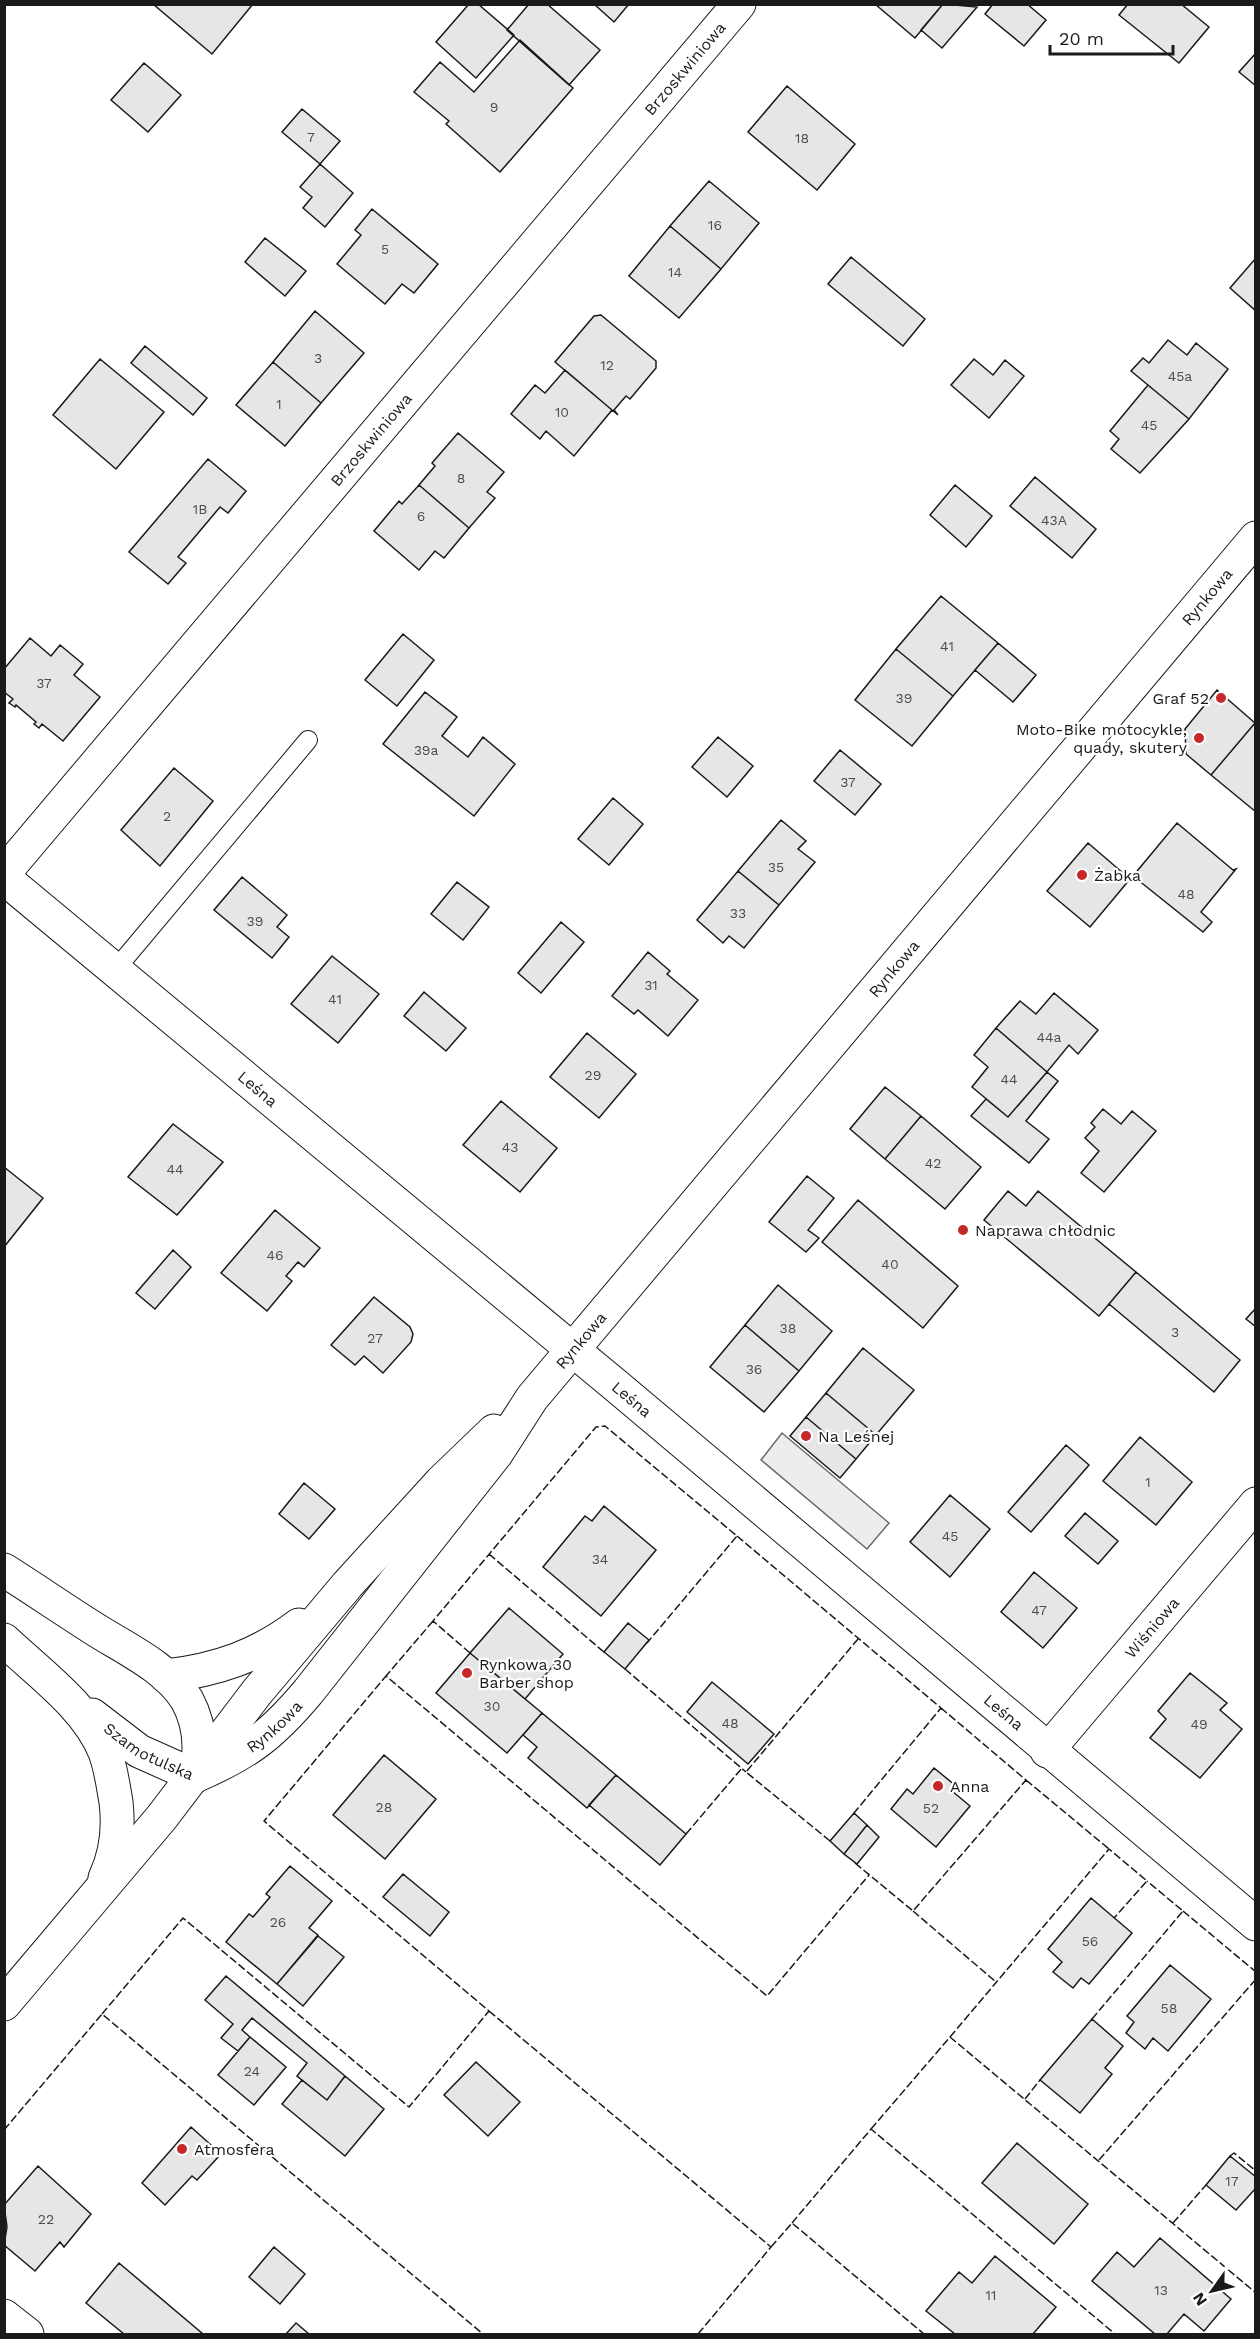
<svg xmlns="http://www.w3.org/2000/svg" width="1260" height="2339" font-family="'Work Sans',sans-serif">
	<rect width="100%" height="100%" fill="#fff"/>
	<path fill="#ededed" stroke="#6a6a6a" stroke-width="1.5" d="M782,1433l107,90 -22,26 -106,-89z"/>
	<path fill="#e6e6e6" stroke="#1a1a1a" stroke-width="1.5" d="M153,4h100l-41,50z
		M469,4h9l36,31 -38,43 -40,-36z
		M529,4h18l53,46 -31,35 -62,-55z
		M594,4h35l-15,18z
		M875,4h68l-28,34z
		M943,4l34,3 -35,41 -21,-18z
		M993,4h34l19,16 -22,26 -39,-32z
		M1128,4h53l28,23 -30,36 -60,-48z
		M520,40l53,48 -73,84 -54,-48 3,-3 -35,-29 26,-30 34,30z
		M1256,53v33l-17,-14z
		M144,63l37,32 -33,37 -37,-32z
		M787,86l68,58 -38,46 -69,-58z
		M302,109l38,32 -20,23 -38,-32z
		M320,164l33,29 -28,34 -22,-19 9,-11 -12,-10z
		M709,181l50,42 -38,46 -51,-43z
		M372,209l66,55 -24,29 -12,-9 -17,20 -48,-40 24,-29 -6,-5z
		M670,226l51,43 -42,49 -50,-42z
		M265,238l41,33 -21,25 -40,-34z
		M851,257l74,62 -22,27 -75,-62z
		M1256,258v53l-26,-23z
		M315,311l49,42 -43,50 -48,-41z
		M601,315l55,46v7l-26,31 -4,-3 -12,14 4,5 -63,-53 39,-46z
		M1168,340l19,15 9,-12 32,26 -39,50 -58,-48 12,-13 6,5z
		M145,346l62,52 -14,17 -62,-52z
		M100,359l64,53 -48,57 -63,-54z
		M974,359l19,16 12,-15 19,16 -35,42 -38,-33z
		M273,362l48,41 -36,43 -49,-41z
		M565,370l47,40 -38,46 -28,-25 -6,8 -29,-25 24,-29 10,8z
		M1148,385l41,34 -49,54 -29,-24 8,-10 -9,-8z
		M458,433l46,39 -17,20 8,6 -26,30 -50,-43 16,-19 -3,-3z
		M208,459l38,32 -18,22 -8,-6 -42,50 8,6 -18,21 -39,-32z
		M1035,477l61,52 -24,29 -62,-52z
		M419,485l50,43 -25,30 -9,-7 -16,19 -45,-39 25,-30 3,3z
		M955,485l37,31 -26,31 -36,-32z
		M941,596l57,47 -45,53 -57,-47z
		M403,634l31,26 -37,46 -32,-26z
		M30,638l21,18 9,-11 23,19 -9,11 26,22 -37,44 -21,-17 -3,4 -5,-4 2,-2 -20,-17 -1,2 -6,-4 4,-4 -9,-7v-23z
		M998,643l38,32 -23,27 -38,-32z
		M896,649l57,47 -41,50 -57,-46z
		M1217,690l38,33 -44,52 -25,-21 -1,-25z
		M425,692l32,25 -15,19 26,21 15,-20 32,27 -41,52 -91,-72z
		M1255,723h1v89l-45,-37z
		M718,737l35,29 -26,31 -35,-30z
		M840,750l41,34 -26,31 -41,-34z
		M174,768l39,33 -53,65 -39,-36z
		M613,798l30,26 -34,41 -31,-26z
		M781,820l25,21 -8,8 17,13 -36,43 -41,-34z
		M1177,823l56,47 3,-1 -35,43 11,10 -9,10 -70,-56z
		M1088,843l42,36 -40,48 -43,-36z
		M738,871l41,34 -35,43 -15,-12 -6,7 -26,-23z
		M242,877l45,38 -10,12 12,10 -17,21 -58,-48z
		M457,882l32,25 -26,33 -32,-26z
		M561,922l23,20 -43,51 -23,-20z
		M648,952l22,19 -3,3 31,26 -30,36 -30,-26 -4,4 -22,-18z
		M332,956l47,38 -41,49 -47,-39z
		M424,992l42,36 -20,23 -42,-35z
		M1054,993l44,37 -20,24 -9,-9 -22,27 -51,-44 24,-27 16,13z
		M996,1028l51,44 -39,45 -36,-30 16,-20 -14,-12z
		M587,1033l49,41 -37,44 -49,-41z
		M1047,1072l11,9 -32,40 23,18 -20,24 -58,-47 15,-17 22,18z
		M885,1087l36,29 -36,43 -35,-30z
		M501,1101l56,47 -37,44 -57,-47z
		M1103,1109l18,15 11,-13 24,20 -52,61 -23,-19 18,-22 -14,-13 10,-11 -4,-4z
		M921,1116l60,51 -36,42 -60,-50z
		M173,1124l50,38 -46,53 -49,-38z
		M4,1167l39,31 -39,49z
		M807,1176l27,22 -26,32 11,8 -13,14 -37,-30z
		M1008,1191l18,15 12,-15 98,81 -37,44 -115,-96z
		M858,1200l100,86 -35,42 -101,-86z
		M275,1210l45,38 -16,19 -6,-5 -12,14 6,5 -25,30 -46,-38z
		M173,1250l18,17 -36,42 -19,-16z
		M1136,1272l104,88 -26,32 -105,-88z
		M778,1285l54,46 -33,40 -54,-46z
		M374,1297l36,30 3,7 -2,8 -28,31 -19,-17 -9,9 -24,-20z
		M1256,1308v19l-10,-8z
		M745,1325l54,46 -35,41 -54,-45z
		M863,1348l51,42 -38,45 -50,-42z
		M826,1393l50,42 -20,24 -50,-42z
		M806,1417l50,42 -16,19 -50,-42z
		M1140,1437l52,45 -36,43 -53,-44z
		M1066,1445l23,20 -58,67 -23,-20z
		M304,1483l31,26 -26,30 -30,-25z
		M950,1495l40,34 -40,48 -40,-35z
		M604,1506l52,44 -55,66 -58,-49 42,-51 7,5z
		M1085,1513l33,28 -20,23 -33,-28z
		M1034,1572l43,36 -34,40 -42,-36z
		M509,1608l54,46 -38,45 -55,-46z
		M628,1623l21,17 -24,29 -21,-17z
		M470,1653l72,60 -35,40 -71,-60z
		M1190,1673l37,30 -7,7 22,19 -42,49 -50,-40 16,-19 -8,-8z
		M712,1682l62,52 -26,30 -61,-52z
		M542,1713l74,62 -29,33 -59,-50 9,-11 -14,-12z
		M384,1755l52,44 -51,60 -52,-44z
		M934,1768l22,18 -4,5 18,15 -34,41 -45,-38 16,-20 6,5z
		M616,1775l70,59 -26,31 -71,-60z
		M854,1813l13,12 -23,29 -14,-13z
		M867,1825l12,12 -22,27 -13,-10z
		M290,1866l42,35 -23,27 9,7 -41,49 -51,-42 23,-28 4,3 17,-20 -4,-3z
		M403,1874l46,38 -19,24 -47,-39z
		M1091,1898l41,35 -43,51 -8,-6 -8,10 -20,-16 9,-10 -14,-13z
		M318,1936l26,21 -41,49 -26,-22z
		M1170,1965l41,34 -43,52 -15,-13 -8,11 -19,-16 8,-11 -7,-6z
		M226,1976l119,100 -18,24 -30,-24 10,-13 -55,-45 -10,12 8,7 -12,14 -17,-13 12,-14 -28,-24z
		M1092,2019l31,27 -18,22 7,6 -32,39 -40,-33z
		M250,2037l36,30 -32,38 -36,-30z
		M476,2062l44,40 -32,34 -44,-41z
		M345,2076l39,33 -39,47 -63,-52 20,-24 25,20z
		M191,2127l30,27 -24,26 -5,-4 -27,29 -23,-22z
		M1017,2143l71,61 -34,40 -72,-61z
		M1230,2156l26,21v11l-20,22 -30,-25z
		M38,2166l53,48 -27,33 -4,-5 -25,29 -31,-26 3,-18 -3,-22z
		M1160,2238l71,61 -27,32 -20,-17 -17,20h-12l-63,-53 25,-29 17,15z
		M274,2247l31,27 -25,30 -31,-27z
		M995,2256l61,51 -23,27h-78l-29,-23 33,-39 13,11z
		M119,2263l84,71h-79l-38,-31z
		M296,2323l13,11h-23z"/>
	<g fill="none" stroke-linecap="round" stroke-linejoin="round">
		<defs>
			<path id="service" d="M115,970l193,-230"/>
			<g id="minor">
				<path id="s1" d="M4,873l735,-869"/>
				<path id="s2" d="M4,878l616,511 636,535"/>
				<path id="s3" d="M1047,1751l209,-247"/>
				<path d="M4,2316l23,18"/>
			</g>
			<g id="tertiary">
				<path d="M4,1570c30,19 59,39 89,58 31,20 74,39 94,72 13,24 15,50 8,76"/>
				<path d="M4,1640c35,33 83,67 101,112 6,16 8,33 11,50 3,25 0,53 -11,76"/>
				<path d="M166,1676c51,-6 92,-20 133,-51"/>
				<path id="s4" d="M92,1715l47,36 56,25"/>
				<path id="s5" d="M195,1776c53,-23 76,-40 113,-84l188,-238 36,-56 724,-860"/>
				<path d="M4,2004l158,-187 95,-125 91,-108 93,-102 53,-51"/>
			</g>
		</defs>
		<use href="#service" stroke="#1a1a1a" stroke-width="20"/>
		<use href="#minor" stroke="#1a1a1a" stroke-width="35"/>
		<use href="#tertiary" stroke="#1a1a1a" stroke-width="35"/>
		<use href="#service" stroke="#fff" stroke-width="18"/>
		<use href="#minor" stroke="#fff" stroke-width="33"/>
		<use href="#tertiary" stroke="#fff" stroke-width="33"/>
		<path stroke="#1a1a1a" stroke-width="1.5" stroke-dasharray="8 3" stroke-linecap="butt" d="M737,1536l204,172 -87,105
			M489,1554l116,99
			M433,1621l-47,55 381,320 102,-121
			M470,1653l-37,-32 163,-194 9,-1 132,110 -90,107
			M625,1669l121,103
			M1026,1780l83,69
			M686,1834l56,-66
			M830,1841l-84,-69 112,-133
			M855,1863l58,48 113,-131 -85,-72
			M913,1911l83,71
			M1183,1911l73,61
			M489,2011l282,236 -73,87
			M102,2014l81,-96 226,189 80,-96 -225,-190 122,-145
			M1092,2019l91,-108 -36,-30
			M950,2037l159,-188 38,32 -33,37
			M1025,2099l15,-19
			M871,2129l79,-92 306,256
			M4,2130l98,-116 381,320
			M1230,2156l4,-3 22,18
			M1099,2160l157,-181
			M792,2223l79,-94 244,205
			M1173,2223l33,-38
			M771,2247l21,-24 132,111"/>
	</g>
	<g fill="#c62828" stroke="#fff" stroke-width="2">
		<circle cx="1221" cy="698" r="6"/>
		<circle cx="1199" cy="738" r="6"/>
		<circle cx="1082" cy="875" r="6"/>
		<circle cx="963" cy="1230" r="6"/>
		<circle cx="806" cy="1436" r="6"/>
		<circle cx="467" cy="1673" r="6"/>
		<circle cx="938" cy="1786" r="6"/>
		<circle cx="182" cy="2149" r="6"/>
	</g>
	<g text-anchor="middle" stroke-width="4.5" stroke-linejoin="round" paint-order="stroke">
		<g font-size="14" fill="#4d4d4d">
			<text x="494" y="112">9</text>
			<text x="311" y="142">7</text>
			<text x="802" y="143">18</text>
			<text x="715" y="230">16</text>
			<text x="385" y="254">5</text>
			<text x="675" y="277">14</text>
			<text x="318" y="363">3</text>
			<text x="607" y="370">12</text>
			<text x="1180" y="381">45a</text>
			<text x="279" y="409">1</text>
			<text x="562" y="417">10</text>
			<text x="1149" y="430">45</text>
			<text x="461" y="483">8</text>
			<text x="200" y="514">1B</text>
			<text x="421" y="521">6</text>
			<text x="1054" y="525">43A</text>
			<text x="947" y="651">41</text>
			<text x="44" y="688">37</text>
			<text x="904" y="703">39</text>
			<text x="426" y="755">39a</text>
			<text x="848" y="787">37</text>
			<text x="167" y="821">2</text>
			<text x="776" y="872">35</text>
			<text x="1186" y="899">48</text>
			<text x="738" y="918">33</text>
			<text x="255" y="926">39</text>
			<text x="651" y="990">31</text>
			<text x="335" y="1004">41</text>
			<text x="1049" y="1042">44a</text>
			<text x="593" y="1080">29</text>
			<text x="1009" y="1084">44</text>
			<text x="510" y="1152">43</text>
			<text x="933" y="1168">42</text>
			<text x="175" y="1174">44</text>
			<text x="275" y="1260">46</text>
			<text x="890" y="1269">40</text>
			<text x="788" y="1333">38</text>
			<text x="1175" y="1337">3</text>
			<text x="375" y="1343">27</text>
			<text x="754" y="1374">36</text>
			<text x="1148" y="1487">1</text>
			<text x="950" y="1541">45</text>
			<text x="600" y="1564">34</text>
			<text x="1039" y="1615">47</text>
			<text x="492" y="1711">30</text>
			<text x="730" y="1728">48</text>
			<text x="1199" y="1729">49</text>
			<text x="384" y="1812">28</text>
			<text x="931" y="1813">52</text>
			<text x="278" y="1927">26</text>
			<text x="1090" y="1946">56</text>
			<text x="1169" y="2013">58</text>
			<text x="252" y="2076">24</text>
			<text x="1232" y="2186">17</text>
			<text x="46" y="2224">22</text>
			<text x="1161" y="2295">13</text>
			<text x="991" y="2300">11</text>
		</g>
		<g font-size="16" fill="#1a1a1a" stroke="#fff">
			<text dy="6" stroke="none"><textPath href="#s1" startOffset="1054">Brzoskwiniowa</textPath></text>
			<text dy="6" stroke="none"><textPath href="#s1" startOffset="568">Brzoskwiniowa</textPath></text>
			<text dy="6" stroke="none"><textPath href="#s5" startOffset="1560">Rynkowa</textPath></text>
			<text dy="6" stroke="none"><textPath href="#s5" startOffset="1074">Rynkowa</textPath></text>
			<text dy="6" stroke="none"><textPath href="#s2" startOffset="330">Leśna</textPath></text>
			<text dy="6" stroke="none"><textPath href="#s5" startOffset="588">Rynkowa</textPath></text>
			<text dy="6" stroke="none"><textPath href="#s2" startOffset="816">Leśna</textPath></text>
			<text dy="6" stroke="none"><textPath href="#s3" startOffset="162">Wiśniowa</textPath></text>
			<text dy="6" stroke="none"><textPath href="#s2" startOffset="1302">Leśna</textPath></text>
			<text dy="6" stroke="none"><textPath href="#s5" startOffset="94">Rynkowa</textPath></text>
			<text dy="6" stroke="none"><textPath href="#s4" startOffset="68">Szamotulska</textPath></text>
		</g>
		<g font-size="16" fill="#1a1a1a" stroke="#fff" text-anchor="start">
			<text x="1209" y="704" text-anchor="end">Graf 52</text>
			<text x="1187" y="735" text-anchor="end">Moto-Bike motocykle,<tspan x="1187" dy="18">quady, skutery</tspan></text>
			<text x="1094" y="881">Żabka</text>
			<text x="975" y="1236">Naprawa chłodnic</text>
			<text x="818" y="1442">Na Leśnej</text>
			<text x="479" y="1670">Rynkowa 30<tspan x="479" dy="18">Barber shop</tspan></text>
			<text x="950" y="1792">Anna</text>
			<text x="194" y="2155">Atmosfera</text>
		</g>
	</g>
	<rect width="1260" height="2339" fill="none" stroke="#1a1a1a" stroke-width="12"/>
	<g transform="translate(1212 2291) rotate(236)" stroke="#ffffff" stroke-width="4.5" paint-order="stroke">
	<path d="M0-4.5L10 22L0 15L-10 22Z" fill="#1a1a1a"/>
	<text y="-9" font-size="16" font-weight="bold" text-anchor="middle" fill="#1a1a1a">N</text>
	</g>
	<path d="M1050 45v9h123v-9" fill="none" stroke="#1a1a1a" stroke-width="3"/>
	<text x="1059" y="45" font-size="18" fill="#1a1a1a" stroke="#ffffff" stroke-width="4.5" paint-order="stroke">20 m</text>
</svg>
